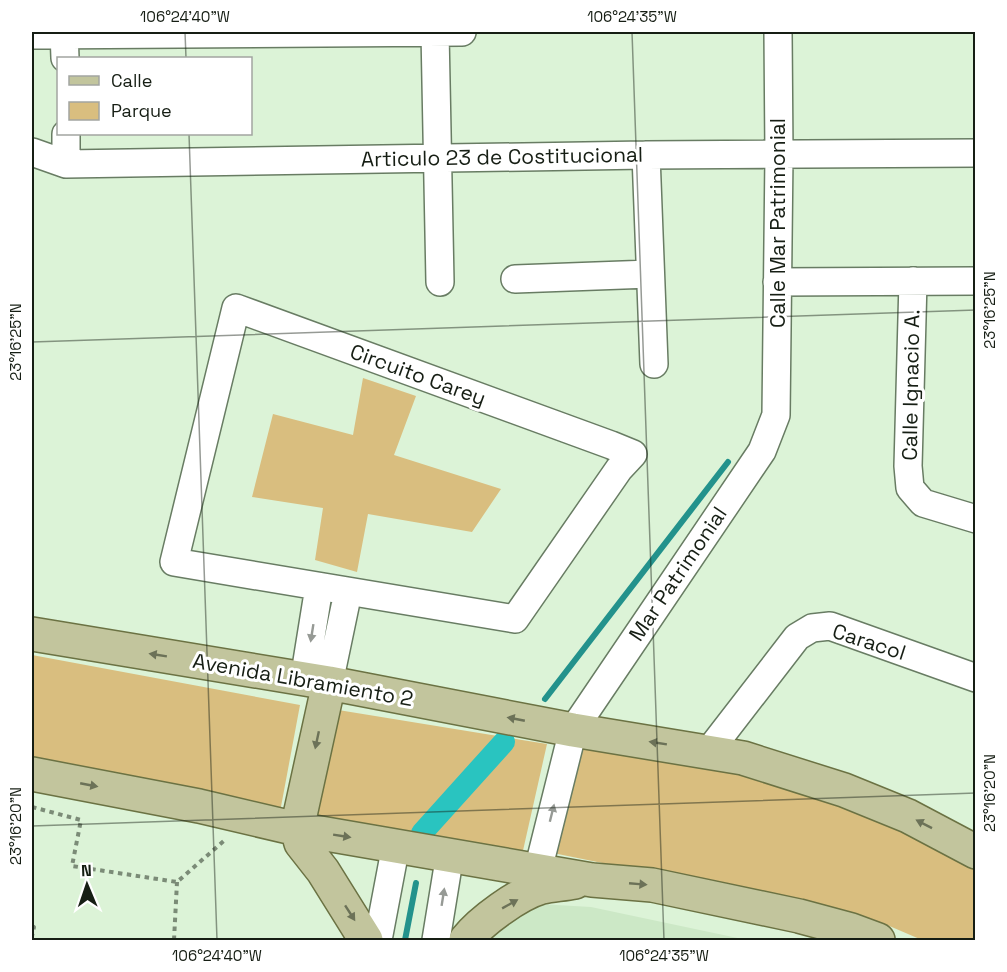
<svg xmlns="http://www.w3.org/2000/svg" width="1007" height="972" font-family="'Space Grotesk',sans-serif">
	<rect width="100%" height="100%" fill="#dcf3d7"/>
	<path fill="#cce8c6" d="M539,904l52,3 156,33h-263l4,-4z"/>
	<path fill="#d9be7f" d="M363,378l53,18 -22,59 107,34 -29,43 -104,-18 -11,58 -42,-12 8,-52 -71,-11 21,-83 80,21z
		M32,655l268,50 -20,107 -248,-52z
		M326,708l221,36 -25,111 -213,-39z
		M573,742l217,39 120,44 65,41v74h-53l-35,-15 -62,-17 -277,-56z"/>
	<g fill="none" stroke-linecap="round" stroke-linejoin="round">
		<path stroke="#23928c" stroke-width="6" d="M545,699l183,-237
			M405,940l11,-57"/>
		<path stroke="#29c4c0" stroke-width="22" d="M422,833l82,-91"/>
		<defs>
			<path id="minor" d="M64,32l1,26
				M435,32l5,250
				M32,35l430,-3
				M66,134v30
				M32,152l34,12 580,-9 330,-2
				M646,155l8,209
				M515,279l135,-5
				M913,281l-5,185 2,22 13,15 53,16
				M777,282l199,-1
				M236,308l375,137 22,9 -14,15 -104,150 -341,-57z
				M304,680l15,-93
				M329,683l19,-91
				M709,751l88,-114 15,-9 18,-2 146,52
				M538,870l35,-140 189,-279 14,-36 3,-260 -1,-123
				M378,940l18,-95
				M436,940l14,-86"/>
			<path id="major" d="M32,634l297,49 244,47 170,28 101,32 64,26 68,36
				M329,683l-32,146 4,14 22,28 43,69
				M32,774l167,32 98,23 295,51 60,5 147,31 52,14 27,10
				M466,940c15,-19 52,-46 76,-53 11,-2 22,-3 33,-5"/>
		</defs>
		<use href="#minor" stroke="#687c63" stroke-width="30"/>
		<use href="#major" stroke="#6b7243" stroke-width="36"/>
		<path stroke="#7b8b77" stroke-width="4" stroke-dasharray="4.5 4.5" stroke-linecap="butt" d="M32,807l49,13 -9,46 105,16 49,-43
			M32,926l2,1 -2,9
			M174,940l3,-58"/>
		<use href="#minor" stroke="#fff" stroke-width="27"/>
		<use href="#major" stroke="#c2c59d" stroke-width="33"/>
	</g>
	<defs><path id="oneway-solid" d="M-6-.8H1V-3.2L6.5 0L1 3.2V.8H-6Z" transform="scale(1.5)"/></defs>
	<g fill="#969a95">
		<use href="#oneway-solid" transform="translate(312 633) rotate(99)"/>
		<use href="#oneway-solid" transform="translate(552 813) rotate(-76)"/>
		<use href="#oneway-solid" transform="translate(443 897) rotate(-81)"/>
	</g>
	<g fill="#6c7258">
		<use href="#oneway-solid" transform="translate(158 655) rotate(-171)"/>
		<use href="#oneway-solid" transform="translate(516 719) rotate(-169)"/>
		<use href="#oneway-solid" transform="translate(317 740) rotate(102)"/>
		<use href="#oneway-solid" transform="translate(658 743) rotate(-171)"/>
		<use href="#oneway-solid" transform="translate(89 785) rotate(11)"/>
		<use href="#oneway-solid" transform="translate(924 824) rotate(-153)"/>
		<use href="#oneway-solid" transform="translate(342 836) rotate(9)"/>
		<use href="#oneway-solid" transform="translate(638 884) rotate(5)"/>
		<use href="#oneway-solid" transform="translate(510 904) rotate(-29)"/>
		<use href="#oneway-solid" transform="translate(350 913) rotate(57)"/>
	</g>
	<path fill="none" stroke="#161e14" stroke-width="1.5" stroke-opacity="0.45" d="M185,32l1,26M632,32l32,908M189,134l28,806M32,342l944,-32M32,826l944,-33"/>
	<g text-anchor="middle" stroke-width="6" stroke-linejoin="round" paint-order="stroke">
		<g font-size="21" fill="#161e14" stroke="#fff">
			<text transform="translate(502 157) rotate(-1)" y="7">Articulo 23 de Costitucional</text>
			<text transform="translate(778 223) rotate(-90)" y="7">Calle Mar Patrimonial</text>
			<text transform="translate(418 375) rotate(20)" y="7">Circuito Carey</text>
			<text transform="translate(911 385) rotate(-89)" y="7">Calle Ignacio A.</text>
			<text transform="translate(678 574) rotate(-56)" y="7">Mar Patrimonial</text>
			<text transform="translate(869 642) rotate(18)" y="7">Caracol</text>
			<text transform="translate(303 680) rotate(10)" y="7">Avenida Libramiento 2</text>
		</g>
	</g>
	<rect width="1007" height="972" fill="none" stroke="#ffffff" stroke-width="66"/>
	<rect x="57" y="57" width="195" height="78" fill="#ffffff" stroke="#a2a5a1" stroke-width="1.5"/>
	<rect x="69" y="76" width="30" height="9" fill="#c2c59d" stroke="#a2a5a1" stroke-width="1.5"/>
	<text x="111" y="87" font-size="18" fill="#161e14">Calle</text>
	<rect x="69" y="102" width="30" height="18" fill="#d9be7f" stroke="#a2a5a1" stroke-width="1.5"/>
	<text x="111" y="117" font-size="18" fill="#161e14">Parque</text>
	<g transform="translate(87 885) rotate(358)" stroke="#ffffff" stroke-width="4.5" paint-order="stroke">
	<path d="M0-4.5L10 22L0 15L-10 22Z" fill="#161e14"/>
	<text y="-9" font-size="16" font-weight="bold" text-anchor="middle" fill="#161e14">N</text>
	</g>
	<rect x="33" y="33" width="941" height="906" fill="none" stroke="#161e14" stroke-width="2"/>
	<g font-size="15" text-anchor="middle" fill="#161e14">
		<text x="185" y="22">106°24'40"W</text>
		<text x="632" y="22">106°24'35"W</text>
		<text transform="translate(990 310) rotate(-90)" y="5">23°16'25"N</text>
		<text transform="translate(16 342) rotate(-90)" y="5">23°16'25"N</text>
		<text transform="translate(990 793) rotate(-90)" y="5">23°16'20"N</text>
		<text transform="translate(16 826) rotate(-90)" y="5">23°16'20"N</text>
		<text x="217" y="961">106°24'40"W</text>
		<text x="664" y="961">106°24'35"W</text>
	</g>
</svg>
